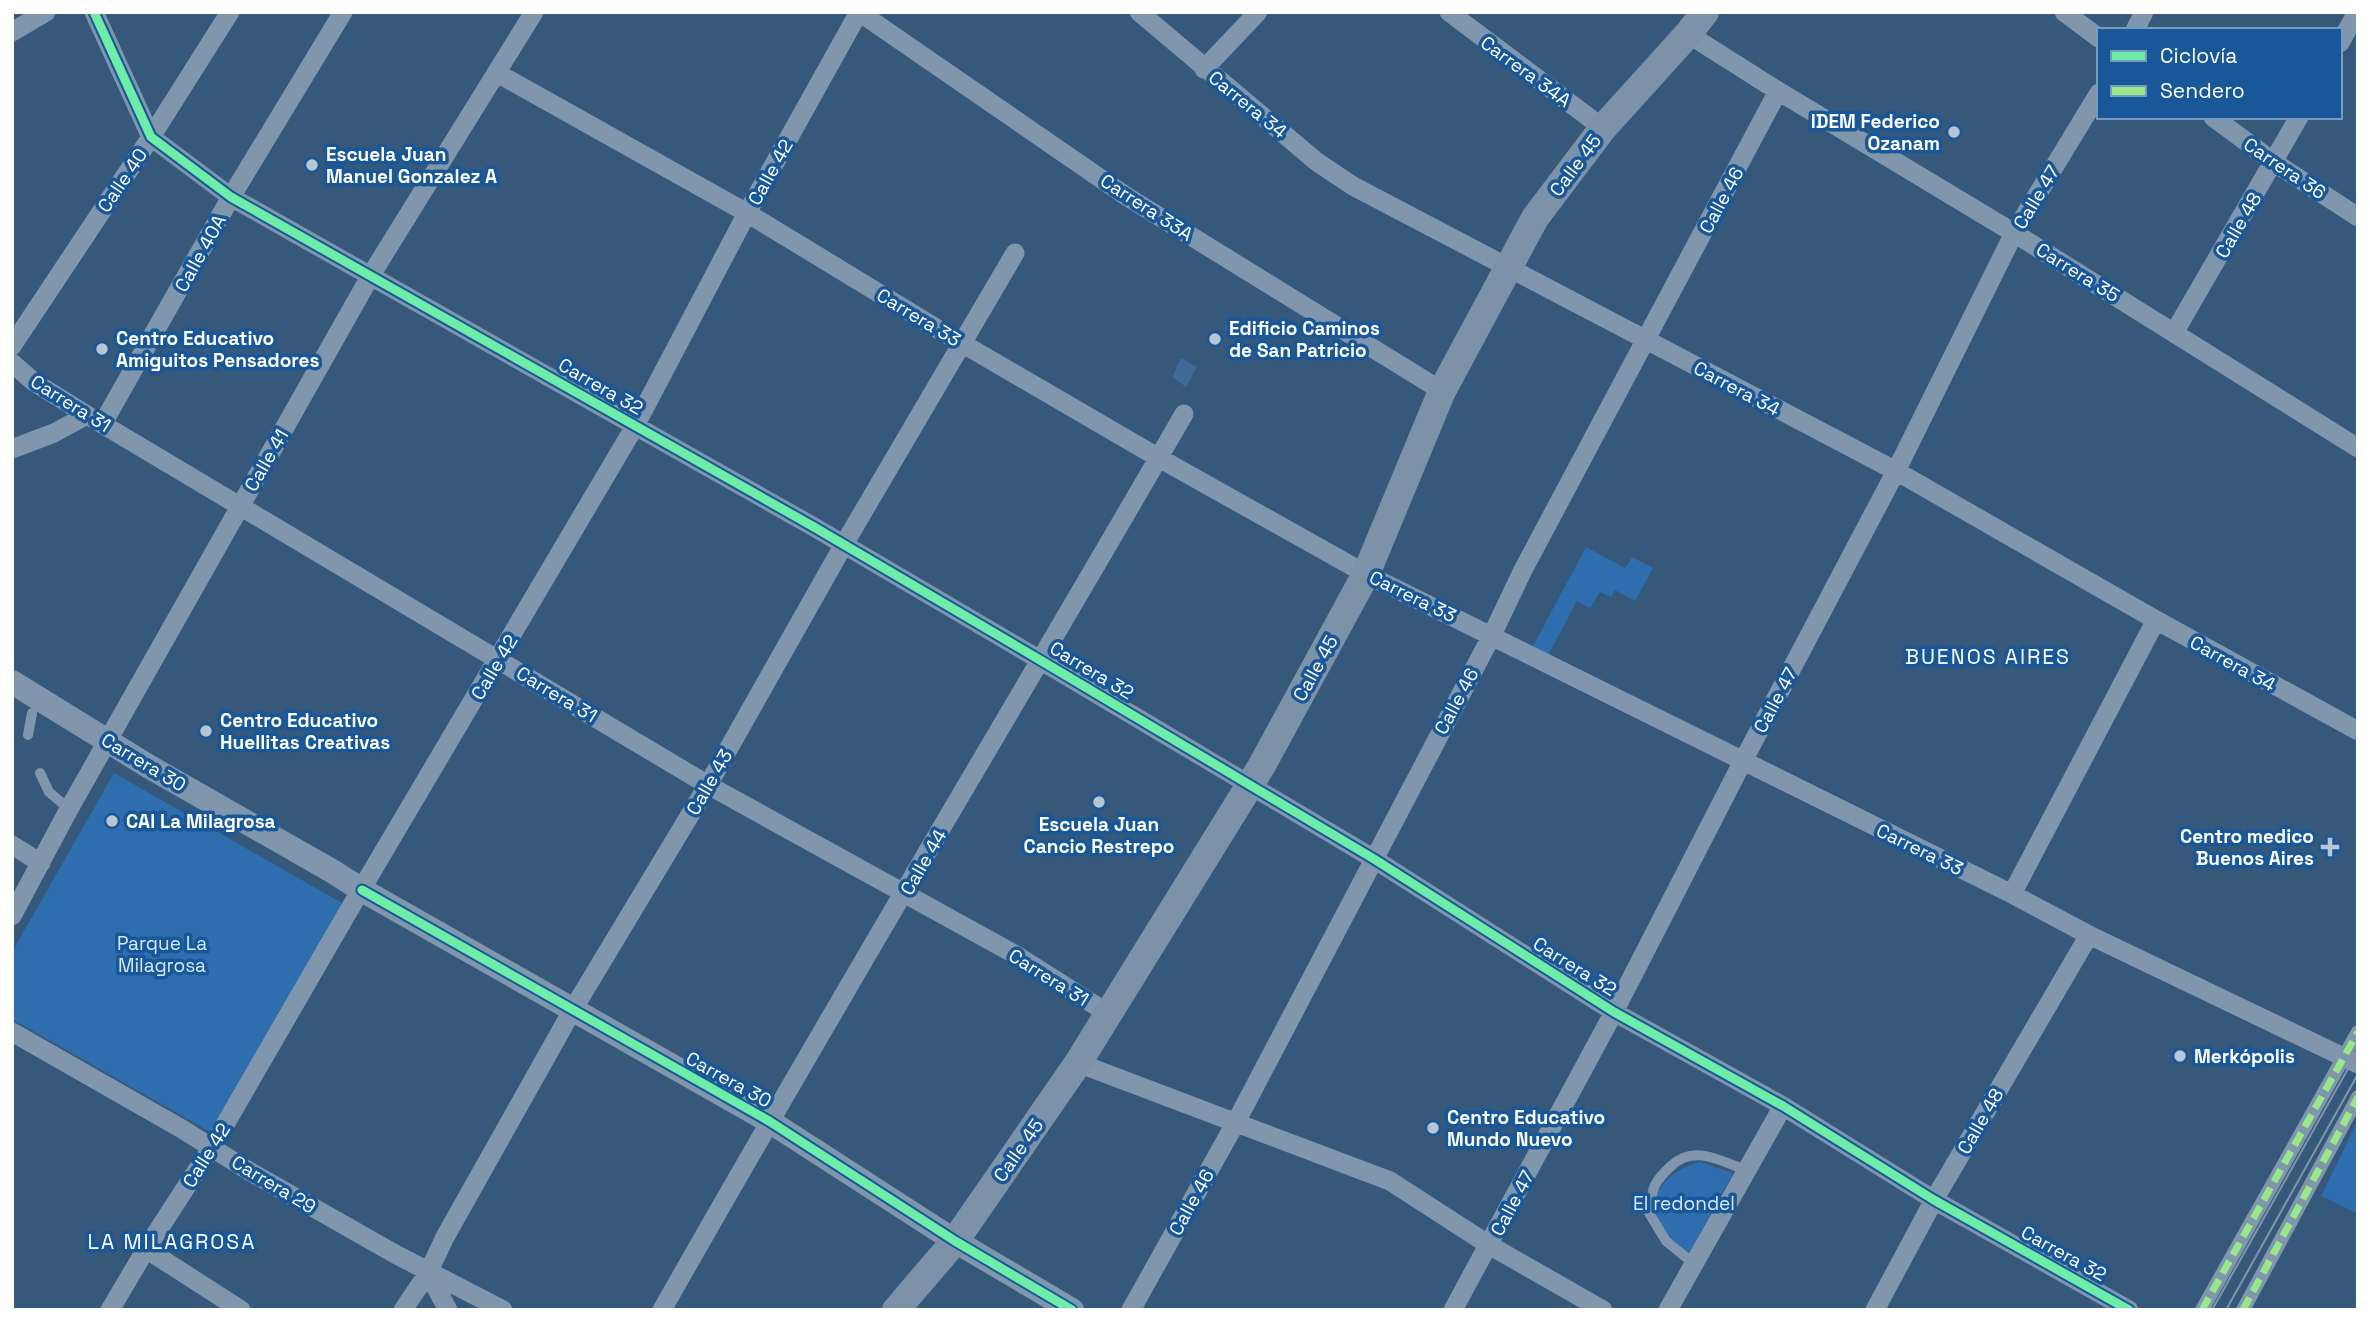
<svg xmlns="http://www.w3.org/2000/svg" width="2370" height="1322" font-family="'Space Grotesk',sans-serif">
	<rect width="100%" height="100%" fill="#36587b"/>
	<path fill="#2e6eae" d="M1586,547l39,21 7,-11 21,11 -18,33 -20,-11 -4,7 -11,-5 -10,16 -13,-7 -29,54 -15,-9z
		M114,773l228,130 -130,230 -200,-114v-67z
		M2358,1120v94l-37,-18z
		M1700,1162l33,11 -45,82 -30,-23c-12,-38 7,-60 42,-70z"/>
	<path fill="#3f6a97" d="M1181,358l16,9 -11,20 -14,-10z"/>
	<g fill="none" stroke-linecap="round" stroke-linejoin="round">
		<path stroke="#8096ad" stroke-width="10" d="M28,735l4,-22
			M40,773l9,19 20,17
			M1694,1264l-28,-23 -17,-28c4,-26 3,-29 22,-47 23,-22 51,-5 76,5"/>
		<path stroke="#8096ad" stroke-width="14" d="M2202,1310l156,-278
			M2243,1310l115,-213"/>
		<path stroke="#8096ad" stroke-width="19" d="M94,12l57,125 80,60 583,330 226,133 334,199 240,153 169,94 151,94 195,110
			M859,12l267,184 316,195
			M1139,12l178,150 36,24 543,285 260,149 202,111
			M1449,12l154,116
			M2064,12l35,26
			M2135,30l9,-18
			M12,32l34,-20
			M1688,34l90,57 236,142 344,215
			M2340,43l17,-31
			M1204,69l54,-57
			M497,73l250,140 199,121 213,124 207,116 646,320 77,41 269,129
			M2213,117l62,46 83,54
			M2174,333l125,-216
			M12,346l139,-209 79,-125
			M12,363l22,19 53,33 621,370 308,170 93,59
			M103,423l128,-226 112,-185
			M12,449l42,-16 33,-18
			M12,845l29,18
			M2012,894l144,-274
			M12,916l57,-107 302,-534 163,-263
			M12,1032l170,97 67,42 146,83 108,56
			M1078,1063l312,118 99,64 114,65
			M146,1249l95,61
			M428,1273l20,37
			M110,1310l36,-61 66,-102 133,-230 290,-491 112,-213 112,-201
			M403,1310l25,-37 17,-36 127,-226 136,-226 135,-239 172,-293
			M662,1310c170,-301 349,-597 522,-896
			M1131,1310l105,-188 256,-487 31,-65 255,-479
			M1453,1310l161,-298 129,-251 153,-290 118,-238 85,-140
			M1668,1310l115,-204
			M1875,1310l59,-110 155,-265"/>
		<path stroke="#8096ad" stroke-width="24" d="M12,682l136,84 184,105 30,19 407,231 186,120 117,69"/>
		<path stroke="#7b92a9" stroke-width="28" d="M896,1310l59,-69 123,-178 183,-296 105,-193 76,-183 93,-173 68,-90 85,-94 17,-22"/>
		<path stroke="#7f95ac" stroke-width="2" d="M2212,1310l146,-259
			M2226,1310l132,-236"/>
		<path stroke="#98e88a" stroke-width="7" stroke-dasharray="14 7" stroke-linecap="butt" d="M2202,1310l156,-278
			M2243,1310l115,-213"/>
		<defs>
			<path id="cycleway" d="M94,12l57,125 80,60 583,330 226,133 334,199 240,153 169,94 151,94 195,110
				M362,890l407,231 186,120 117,69"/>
		</defs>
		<use href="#cycleway" stroke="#195898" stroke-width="13"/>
		<use href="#cycleway" stroke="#6deda7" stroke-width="9"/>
	</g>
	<g fill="#b9c5d1" stroke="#195898" stroke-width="2.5">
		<circle cx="1954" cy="132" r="7"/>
		<circle cx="312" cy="165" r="7"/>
		<circle cx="1215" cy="339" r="7"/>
		<circle cx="102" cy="349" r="7"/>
		<circle cx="206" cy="731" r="7"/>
		<circle cx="1099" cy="802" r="7"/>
		<circle cx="112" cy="821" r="7"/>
		<path d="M2326.5 836.5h7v7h7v7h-7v7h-7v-7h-7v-7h7z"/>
		<circle cx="2180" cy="1056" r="7"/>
		<circle cx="1433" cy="1128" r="7"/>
	</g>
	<g text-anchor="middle" stroke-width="7" stroke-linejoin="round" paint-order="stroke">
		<g font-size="19" fill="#fff" stroke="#195898">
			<text transform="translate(1526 71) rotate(36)" y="7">Carrera 34A</text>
			<text transform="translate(1248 104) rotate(39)" y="7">Carrera 34</text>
			<text transform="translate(1575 165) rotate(-53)" y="7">Calle 45</text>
			<text transform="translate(2285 168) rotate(34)" y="7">Carrera 36</text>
			<text transform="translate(770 172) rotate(-61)" y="7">Calle 42</text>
			<text transform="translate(122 180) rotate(-56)" y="7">Calle 40</text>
			<text transform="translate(2036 197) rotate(-59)" y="7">Calle 47</text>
			<text transform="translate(1721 200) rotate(-62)" y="7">Calle 46</text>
			<text transform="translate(1147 207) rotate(33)" y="7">Carrera 33A</text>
			<text transform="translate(2238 225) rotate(-60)" y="7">Calle 48</text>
			<text transform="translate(200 253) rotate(-61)" y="7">Calle 40A</text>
			<text transform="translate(2078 272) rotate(32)" y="7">Carrera 35</text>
			<text transform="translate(919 317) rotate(31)" y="7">Carrera 33</text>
			<text transform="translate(601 386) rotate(30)" y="7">Carrera 32</text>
			<text transform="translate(1737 388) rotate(28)" y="7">Carrera 34</text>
			<text transform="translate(71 403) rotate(32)" y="7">Carrera 31</text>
			<text transform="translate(266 460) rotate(-60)" y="7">Calle 41</text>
			<text transform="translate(1413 596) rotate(26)" y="7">Carrera 33</text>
			<text transform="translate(2233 663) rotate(29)" y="7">Carrera 34</text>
			<text transform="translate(494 667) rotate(-59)" y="7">Calle 42</text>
			<text transform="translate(1315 668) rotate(-61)" y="7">Calle 45</text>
			<text transform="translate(1092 670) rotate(31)" y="7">Carrera 32</text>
			<text transform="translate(557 694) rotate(31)" y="7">Carrera 31</text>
			<text transform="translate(1775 700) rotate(-62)" y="7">Calle 47</text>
			<text transform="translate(1456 701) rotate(-62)" y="7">Calle 46</text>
			<text transform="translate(144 762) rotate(31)" y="7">Carrera 30</text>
			<text transform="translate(709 782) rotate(-60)" y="7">Calle 43</text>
			<text transform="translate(1920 849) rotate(26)" y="7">Carrera 33</text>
			<text transform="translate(923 862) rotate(-60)" y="7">Calle 44</text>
			<text transform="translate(1575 966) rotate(32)" y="7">Carrera 32</text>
			<text transform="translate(1049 977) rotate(32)" y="7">Carrera 31</text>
			<text transform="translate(729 1079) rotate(29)" y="7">Carrera 30</text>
			<text transform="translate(1980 1121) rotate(-60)" y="7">Calle 48</text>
			<text transform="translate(1018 1150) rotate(-55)" y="7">Calle 45</text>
			<text transform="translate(206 1155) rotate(-58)" y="7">Calle 42</text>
			<text transform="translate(274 1184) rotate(31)" y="7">Carrera 29</text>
			<text transform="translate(1191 1202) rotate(-61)" y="7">Calle 46</text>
			<text transform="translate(1512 1203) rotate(-62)" y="7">Calle 47</text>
			<text transform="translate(2064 1253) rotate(29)" y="7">Carrera 32</text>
		</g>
		<g font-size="19" font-weight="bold" fill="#fff" stroke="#195898" text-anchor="start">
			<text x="1940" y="128" text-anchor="end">IDEM Federico<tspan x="1940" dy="22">Ozanam</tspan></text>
			<text x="326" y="161">Escuela Juan<tspan x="326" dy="22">Manuel Gonzalez A</tspan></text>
			<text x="1229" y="335">Edificio Caminos<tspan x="1229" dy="22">de San Patricio</tspan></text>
			<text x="116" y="345">Centro Educativo<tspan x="116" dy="22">Amiguitos Pensadores</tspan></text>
			<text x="220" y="727">Centro Educativo<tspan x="220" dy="22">Huellitas Creativas</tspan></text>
			<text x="126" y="828">CAI La Milagrosa</text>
			<text x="1099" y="831" text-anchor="middle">Escuela Juan<tspan x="1099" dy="22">Cancio Restrepo</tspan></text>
			<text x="2314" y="843" text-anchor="end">Centro medico<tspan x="2314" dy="22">Buenos Aires</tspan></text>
			<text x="2194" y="1063">Merkópolis</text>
			<text x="1447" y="1124">Centro Educativo<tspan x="1447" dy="22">Mundo Nuevo</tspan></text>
		</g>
		<g font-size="19" fill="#d4e8fc" stroke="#195898">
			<text x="162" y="950">Parque La<tspan x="162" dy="22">Milagrosa</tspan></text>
			<text x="1684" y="1210">El redondel</text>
		</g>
		<g font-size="21" letter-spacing="2" fill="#fff" stroke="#195898">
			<text x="1988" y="664">BUENOS AIRES</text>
			<text x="172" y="1249">LA MILAGROSA</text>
		</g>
	</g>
	<rect width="2370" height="1322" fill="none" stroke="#ffffff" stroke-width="28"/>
	<rect x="2097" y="28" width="245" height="91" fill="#195898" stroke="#759bc1" stroke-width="2"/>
	<rect x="2111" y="51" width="35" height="10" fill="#6deda7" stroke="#759bc1" stroke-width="2"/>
	<text x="2160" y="63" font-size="21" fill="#ffffff">Ciclovía</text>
	<rect x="2111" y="86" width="35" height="10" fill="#98e88a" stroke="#759bc1" stroke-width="2"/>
	<text x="2160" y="98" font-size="21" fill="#ffffff">Sendero</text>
</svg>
